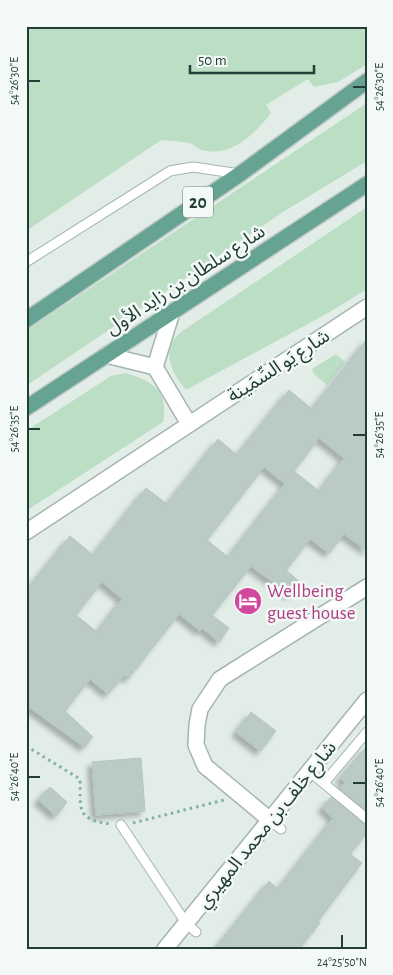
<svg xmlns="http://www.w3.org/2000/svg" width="393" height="975" font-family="'Alegreya Sans','Noto Sans Arabic',sans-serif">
	<defs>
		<filter id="shadow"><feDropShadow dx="-4.5" dy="4.5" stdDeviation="2.5" flood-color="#0004"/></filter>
	</defs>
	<rect width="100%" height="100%" fill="#e2ede8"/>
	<path fill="#bbdec4" d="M26,26h341v38l-29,18 -24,5 -6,-8 -42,26 5,8c-16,21 -40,45 -69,37 -4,-1 -6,-4 -10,-6 -9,-3 -22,-3 -31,-4l-135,91z
		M367,103v58l-84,51 -257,174v-55z
		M367,207v82l-39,24 -142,77c-10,-11 -21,-29 -15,-45 1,-5 7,-10 10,-13z
		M336,354l9,8 -18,23 -13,-11 -2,-5z
		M125,373c28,8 44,18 38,49l-137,89v-80l85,-55z"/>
	<path fill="#bacac4" stroke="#b4c6bf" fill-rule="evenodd" filter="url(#shadow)" d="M367,339v212l-23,-17 -15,19 -19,-14 -24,31 14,12 -10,13 -39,-29 -39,49 17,13 -10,14 -17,-14 -2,3 -21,-17 -51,65 -4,-4 -16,19 -18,-15 -25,32 28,26 -9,10 -58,-42v-114l44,-55 23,19 53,-67 21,16 51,-65 19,16 52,-65 23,19zM319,438l25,20 -25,33 -25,-20zM264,467l21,17 -57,73 -21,-17zM102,582l20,17 -25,33 -21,-17z
		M251,712l25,19 -16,20 -24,-19z
		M367,746v65l-28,-23 6,-6 -5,-4z
		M141,758l4,53 -49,4 -4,-53z
		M50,787l17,15 -11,14 -18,-16z
		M331,797l36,28v8l-17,21 12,9 -44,58 2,2 -21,26h-84l54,-68 9,8 55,-71 -11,-10z"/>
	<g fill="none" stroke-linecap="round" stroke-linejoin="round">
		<defs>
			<path id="lane" d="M26,262l144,-91 23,-4 47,7
				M309,771l58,48
				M324,783l43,-51
				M270,820l11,9
				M121,825l65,98 10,9"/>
			<path id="street" d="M106,355l49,12 34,57
				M155,367l17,-55
				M26,532l341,-225
				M270,820l-65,-54 -9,-21 1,-20 3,-16 20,-30 147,-92
				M165,949l202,-249"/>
			<path id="primary" d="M26,320l214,-146 127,-93
				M26,408l341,-224"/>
		</defs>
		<use href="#lane" stroke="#a5b5af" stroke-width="11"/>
		<use href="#street" stroke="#a5b5af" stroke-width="18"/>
		<use href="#primary" stroke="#c1c9c7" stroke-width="18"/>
		<path stroke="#82b1a2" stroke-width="3" stroke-dasharray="2.5 4" stroke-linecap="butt" d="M26,746l54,33c1,30 -5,40 30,45
			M133,823l91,-23"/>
		<use href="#lane" stroke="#fff" stroke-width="9"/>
		<use href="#street" stroke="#fff" stroke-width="15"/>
		<use href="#primary" stroke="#66a393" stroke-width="15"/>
	</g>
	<path fill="none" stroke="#223e36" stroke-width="2" d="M28,81h12M353,87h13M28,429h12M353,435h13M28,777h12M353,783h13M342,948v-13"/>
	<defs>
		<symbol id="hotel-disc" viewBox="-11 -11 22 22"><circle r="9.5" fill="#d1479c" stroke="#f3f9f6"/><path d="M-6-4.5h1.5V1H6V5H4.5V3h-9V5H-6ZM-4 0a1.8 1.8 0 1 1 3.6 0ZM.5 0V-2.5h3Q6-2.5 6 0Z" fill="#fff"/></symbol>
	</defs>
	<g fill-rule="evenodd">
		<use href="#hotel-disc" x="232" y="585" width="32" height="32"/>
	</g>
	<g text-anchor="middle" stroke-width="5" stroke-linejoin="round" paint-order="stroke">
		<rect fill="#f3f9f6" stroke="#617670" stroke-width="1" x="183" y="186.5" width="30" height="31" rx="4"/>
		<g font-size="18" font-weight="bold" fill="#223e36">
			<text x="198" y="208">20</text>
		</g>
		<g font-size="19" fill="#223e36" stroke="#f3f9f6">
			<text transform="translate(185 279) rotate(-33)" y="7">شارع سلطان بن زايد الأول</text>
			<text transform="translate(278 365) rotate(-33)" y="7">شارع يَو السِّمَينة</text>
			<text transform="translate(266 824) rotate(-51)" y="7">شارع خلف بن محمد المهيري</text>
		</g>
		<g font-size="19" fill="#b23c85" stroke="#f3f9f6" text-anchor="start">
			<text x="267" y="597">Wellbeing<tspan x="267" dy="22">guest house</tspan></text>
		</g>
	</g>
	<rect width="393" height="975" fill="none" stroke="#f3f9f6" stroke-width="55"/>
	<path d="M190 65v8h124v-8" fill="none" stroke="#223e36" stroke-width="2.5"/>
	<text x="198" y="65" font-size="15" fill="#223e36" stroke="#f3f9f6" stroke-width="4" paint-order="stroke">50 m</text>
	<rect x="28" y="28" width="338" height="920" fill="none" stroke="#223e36" stroke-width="2"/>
	<g font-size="12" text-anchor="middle" fill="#223e36">
		<text transform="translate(14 81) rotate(-90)" y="4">54°26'30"E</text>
		<text transform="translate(379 87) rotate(-90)" y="4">54°26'30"E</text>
		<text transform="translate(14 429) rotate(-90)" y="4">54°26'35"E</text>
		<text transform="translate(379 435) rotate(-90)" y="4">54°26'35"E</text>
		<text transform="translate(14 777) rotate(-90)" y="4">54°26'40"E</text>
		<text transform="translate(379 783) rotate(-90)" y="4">54°26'40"E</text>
		<text x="342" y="966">24°25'50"N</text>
	</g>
</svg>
